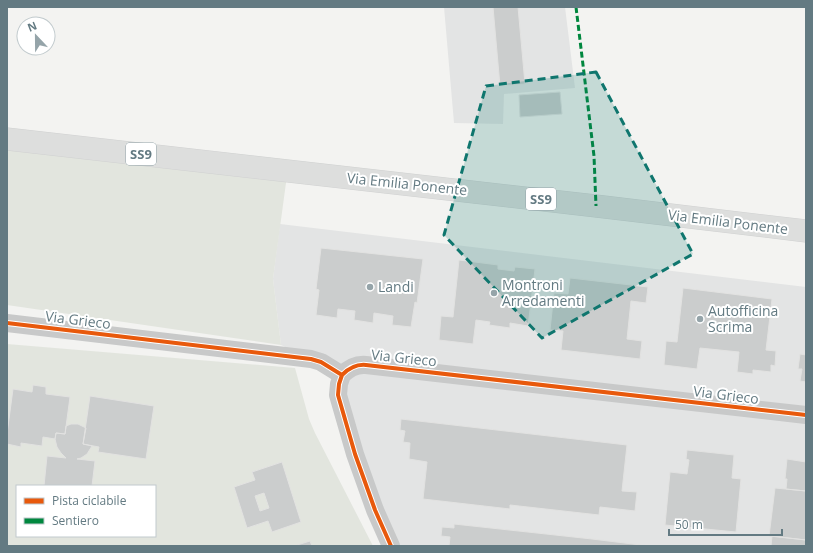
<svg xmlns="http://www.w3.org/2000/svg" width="813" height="553" font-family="'Open Sans',sans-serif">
	<rect width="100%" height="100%" fill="#f3f3f1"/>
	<path fill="#e3e4e4" d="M444,7h121l10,81 -71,6 -1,30 -49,-1z
		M280,224l526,63v259h-413l-44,-131 -7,-39 -31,-17 -30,-14 -8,-66z"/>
	<path fill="#e2e5de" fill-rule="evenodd" d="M7,137l281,31 -15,111 8,66 -274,-40z
		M7,344l288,24 14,51 6,14 58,113h-366zM17,486h138v50h-138z"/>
	<path fill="#cbcdcd" stroke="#e2e2e1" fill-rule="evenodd" d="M493,7h25l7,77 -25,2z
		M560,92l2,22 -42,3 -1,-22z
		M321,248l102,11 -6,44 -2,-1 -4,25 -19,-2 1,-9 -19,-3 -1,10 -19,-3 1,-9 -17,-2 -1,9 -21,-3 3,-25 -3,-1z
		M459,260l39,5v4l16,2 1,-4 20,2 -7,57 -18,-3v5l-21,-3 1,-3 -14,-2 -3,24 -34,-4 2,-24 12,1z
		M570,278l78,9 -2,16 -15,-2 -4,38 15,2 -2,18 -79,-9 2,-19 -13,-1 4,-37 14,1z
		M683,288l89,11 -6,51 10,1 -1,15 -4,-1v7l-18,-2v4l-16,-2 2,-20 -39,-4 -3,21 -33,-4 2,-24 11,1z
		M800,354l6,1v27l-6,-1 2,-12h-4z
		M33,385l13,2v7l24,3 -5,37 -9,-1 -1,6 -12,-2 -1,9 -21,-3v4l-14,-3v-10l6,-45 19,3z
		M90,396l64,10 -8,53 -48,-7 1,-5 -16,-3z
		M401,419l226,26 -5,46 15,1 -2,19 -35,-4 -1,8 -89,-10v4l-87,-10 4,-37 -18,-3 1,-16 -7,-1 2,-11 -5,-1z
		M71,424h7l8,4 -3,16 9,2 -5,8 -6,4 -4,1 18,2 -3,25h-48l3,-30 19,2 -5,-5 -4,-6 -2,-8 1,-6 9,1 1,-8z
		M687,450l47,5 -2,23 9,1 -5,53 -71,-7 5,-53 17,2 2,-14 -3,-1z
		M787,459l19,3v29l-20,-2 1,-10h-2z
		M282,462l19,60 -29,10 -4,-11 -21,7 -13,-41 21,-7 -3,-8zM264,493l5,15 -9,3 -5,-15z
		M775,488l31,3v49l-37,-4z
		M454,524l138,15 57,7h-200l1,-9 -9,-1 1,-9 12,1z
		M772,536l34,4v6h-35z
		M310,541l2,5h-18z"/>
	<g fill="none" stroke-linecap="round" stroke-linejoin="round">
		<defs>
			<path id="major" d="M7,139l589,67 210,25"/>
		</defs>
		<use href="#major" stroke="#d0d1d1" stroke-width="23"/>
		<path stroke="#c8c9c9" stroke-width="18" d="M7,323l304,36 10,3 21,13c7,-7 14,-11 24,-10l440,50
			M342,375l-3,9 -1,11 17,59 20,56 16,36"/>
		<use href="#major" stroke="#dddedd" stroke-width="22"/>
		<path stroke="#00873e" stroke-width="3" stroke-dasharray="6 3" stroke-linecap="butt" d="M576,7l18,149 2,50"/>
		<defs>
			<path id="cycleway" d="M7,323l304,36 10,3 21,13c7,-7 14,-11 24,-10l440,50
				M342,375l-3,9 -1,11 17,59 20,56 16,36"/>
		</defs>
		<use href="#cycleway" stroke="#fff" stroke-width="6"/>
		<use href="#cycleway" stroke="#e8590c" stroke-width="4"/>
	</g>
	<path fill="#0f766e" fill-opacity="0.2" stroke="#0f766e" stroke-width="3" stroke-dasharray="8 5" stroke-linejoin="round" d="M596,72l97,182 -151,84 -98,-103 42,-149z"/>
	<g fill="#95a4a9" stroke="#fff" stroke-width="1.5">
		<circle cx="370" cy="287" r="4"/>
		<circle cx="494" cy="293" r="4"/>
		<circle cx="700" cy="319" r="4"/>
	</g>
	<g text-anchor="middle" stroke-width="4" stroke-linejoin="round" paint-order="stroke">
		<g fill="#fff" stroke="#92a2a8" stroke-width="1">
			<rect x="126" y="143" width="30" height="22" rx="3"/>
			<rect x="526" y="188" width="30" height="22" rx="3"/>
		</g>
		<g font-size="13" font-weight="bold" fill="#637a82">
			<text x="141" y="159">SS9</text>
			<text x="541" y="204">SS9</text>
		</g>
		<g font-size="14" fill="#637a82" stroke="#fff">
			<text transform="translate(407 184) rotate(6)" y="5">Via Emilia Ponente</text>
			<text transform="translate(728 222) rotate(7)" y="5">Via Emilia Ponente</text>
			<text transform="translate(78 320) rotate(7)" y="5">Via Grieco</text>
			<text transform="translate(404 358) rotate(6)" y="5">Via Grieco</text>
			<text transform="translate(726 395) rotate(7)" y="5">Via Grieco</text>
		</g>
		<g font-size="14" fill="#637a82" stroke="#fff" text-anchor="start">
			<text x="502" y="290">Montroni<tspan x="502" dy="16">Arredamenti</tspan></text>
			<text x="378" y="292">Landi</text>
			<text x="708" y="316">Autofficina<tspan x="708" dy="16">Scrima</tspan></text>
		</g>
	</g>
	<rect width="813" height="553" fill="none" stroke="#637a82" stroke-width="16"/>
	<rect x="16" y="485" width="140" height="52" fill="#ffffff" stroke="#c1cacd"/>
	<rect x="24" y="498" width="20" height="6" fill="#e8590c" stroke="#c1cacd"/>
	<text x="52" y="505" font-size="12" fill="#637a82">Pista ciclabile</text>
	<rect x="24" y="518" width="20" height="6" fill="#00873e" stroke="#c1cacd"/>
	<text x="52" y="525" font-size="12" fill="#637a82">Sentiero</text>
	<g transform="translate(36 36) rotate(338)"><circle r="19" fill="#ffffff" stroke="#c1cacd"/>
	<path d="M0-3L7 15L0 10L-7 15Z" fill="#95a4a9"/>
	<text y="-6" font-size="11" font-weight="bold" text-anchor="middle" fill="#637a82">N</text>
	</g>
	<path d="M669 529v6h113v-6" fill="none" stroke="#637a82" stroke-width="2"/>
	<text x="675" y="529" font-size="12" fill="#637a82" stroke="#ffffff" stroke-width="3" paint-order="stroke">50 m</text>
</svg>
